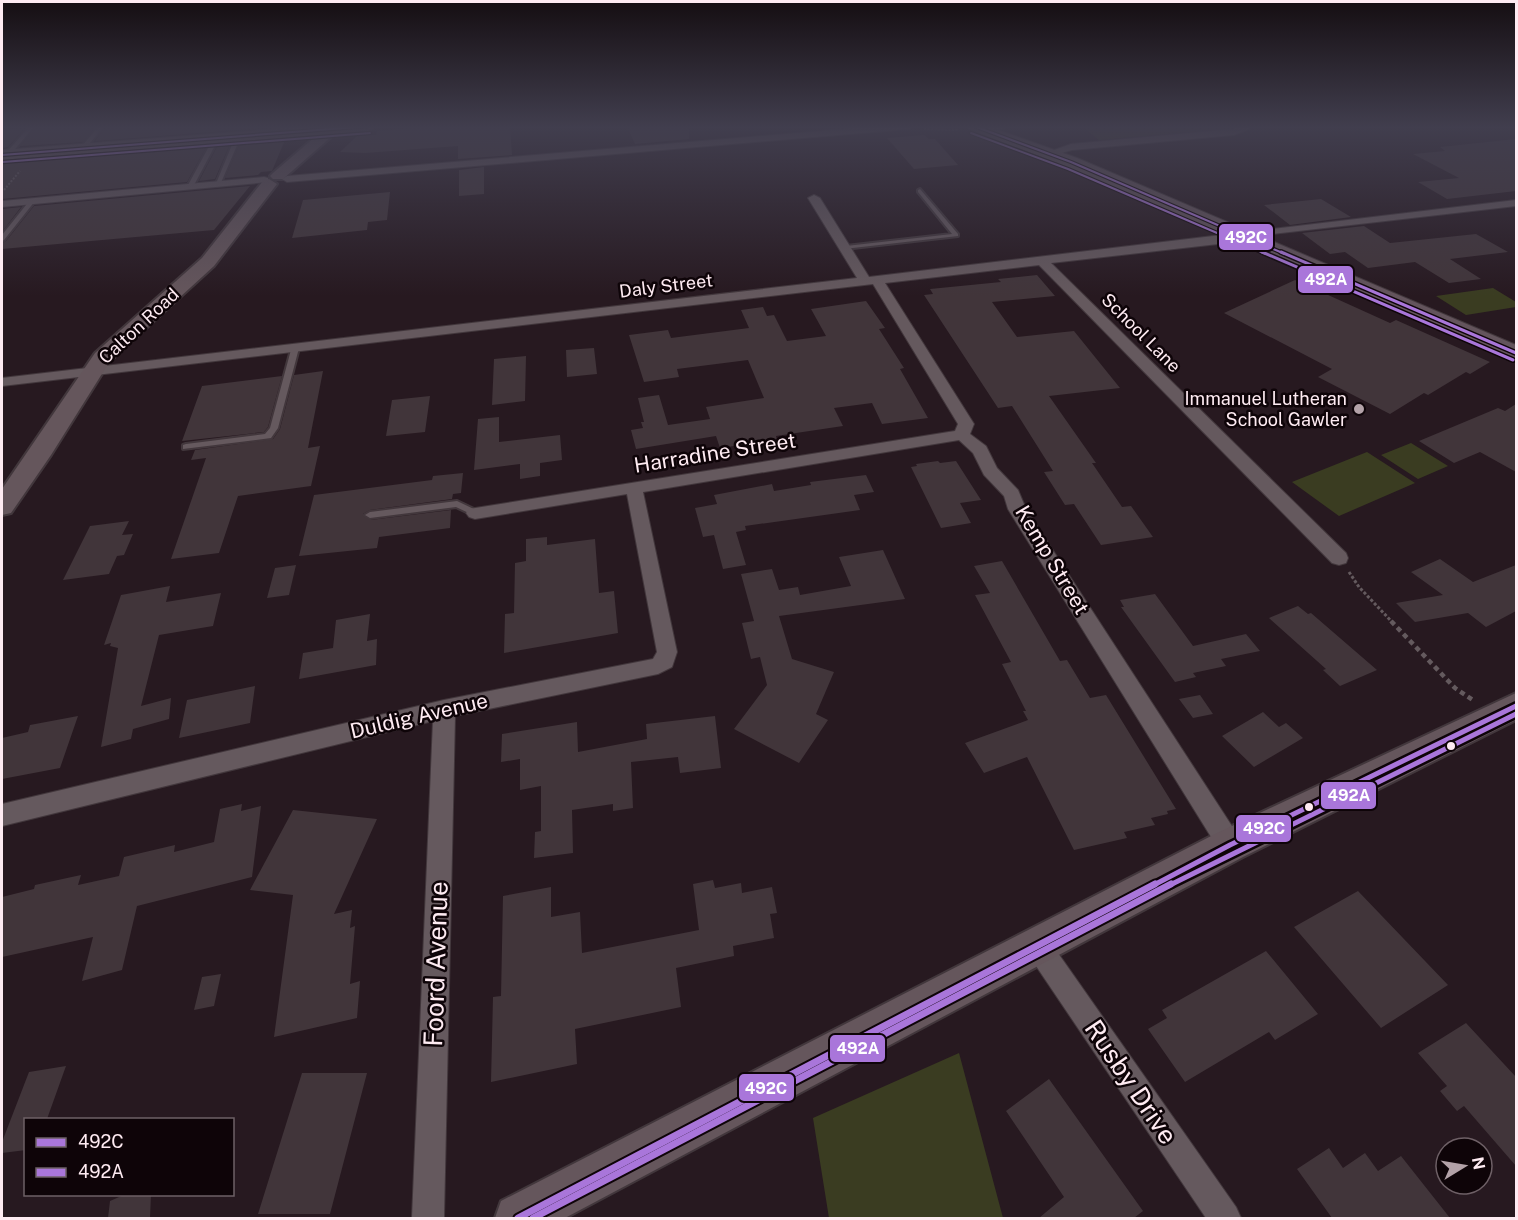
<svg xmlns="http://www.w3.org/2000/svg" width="1518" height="1220" font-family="'Public Sans',sans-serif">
	<rect width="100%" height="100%" fill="#271920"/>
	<path fill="#3a3c21" d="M1082,126h152l-9,3 -126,11z
		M1493,288l23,14v5l-50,8 -30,-19z
		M1411,443l37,23 -30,13 -37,-24z
		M1367,452l48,31 -76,33 -47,-34z
		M959,1053l44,165h-174l-16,-100z"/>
	<path fill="#41353a" d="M51,126h45l-13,16 -63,4 16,-19z
		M106,126h182l-193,15z
		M436,126v2l74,-2 2,29 -54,4v-13l-93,7 -25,-1 18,-17h18l1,-4z
		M627,126h62v13l-54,5z
		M25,128l-17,19 -6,1v-18z
		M924,135l5,4h6l23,26 -44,4 -27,-31z
		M1516,139v52l-69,8 -29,-17 41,-4 -46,-24 32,-3 -5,-4z
		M285,140l-13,31 -11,1 -3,3 -33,3 15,-35z
		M230,144l-15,35 -16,2 19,-36z
		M207,146l-20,36 -185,17v-37z
		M484,167v27l-25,2v-26z
		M250,186l-36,44 -212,19v-6l4,-2 28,-35z
		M390,192l-3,28 -19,2 -1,8 -75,8 11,-38z
		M1321,199l30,18 -61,8 -26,-20z
		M21,207l-19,25v-23z
		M1364,226l26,17 86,-9 32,18 -58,7 31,20 -32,4 -34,-21 -47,6 -23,-16 -15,2 -28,-21z
		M1037,275l18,21 -63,6 25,35 57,-6 46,57 -71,8 47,67h-4l30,44 9,-1 22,31 -52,8 -27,-41 -9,1 -21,-33 9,-1 -41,-65 -14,2 -74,-113 9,-1 -3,-5 71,-7 -3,-3z
		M1295,280l95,43 6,-3 94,42 -20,12 -4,-2 -38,23 -4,-2 -34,21 -72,-37 14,-8 -108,-56z
		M866,301l19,27 -6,1 25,39 -4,1 28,49 -46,6 -10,-21 -38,5 9,18 -67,10 1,4 -57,8 -4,-12 -80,13 -5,-19 12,-2 -2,-6h3l-6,-24 21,-3 9,30 42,-6 -4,-12 58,-9 -16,-38 -71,9 2,8 -35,5 -15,-47 39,-5 3,8 78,-10 -8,-18 22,-3 4,9 7,-1 13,26 39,-5 -15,-27z
		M594,348l3,26 -30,3 -1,-27z
		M526,356l-1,45 -33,4 2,-46z
		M323,371l-15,77 12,-2 -9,40 -73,10 -19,57 -48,6 35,-101 -15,2 4,-10 78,-11 7,-10 14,-54z
		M282,376l-14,51 -4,5 -82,9 20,-55z
		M430,396l-5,36 -39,4 6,-36z
		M1516,404v68l-36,-20 -26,11 -35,-22 79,-33 7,3z
		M499,417v25l61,-7 2,25 -22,3v13l-20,3v-15l-46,6 4,-51z
		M938,461l2,2 16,-2 25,39 -21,3 11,20 -30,5 -30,-61 6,-1 -1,-2z
		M463,473l-2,20 -8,1 -1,5 -82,11 -7,4 7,6 81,-10 -1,18 -71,9 -2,11 -78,8 15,-61 118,-15 1,-4z
		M866,475l8,17 -20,3 6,15 -115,16 1,4 -10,2 10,33 -23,4 -9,-34 -11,2 -8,-29 22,-4 -3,-9 58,-11 2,7 37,-6 -1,-3z
		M129,521l-7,14 11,-1 -9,21 -7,1 -8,18 -46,6 27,-54z
		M547,537v8l48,-6 4,54 15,-2 4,42 -114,20 1,-39 9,-1 1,-50 11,-2v-22z
		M883,550l22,49 -126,17 13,43 42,13 -18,42 12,6 -29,43 -65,-34 33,-44 -7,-28 -9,2 -9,-36 12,-2 -13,-47 31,-5 7,21 19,-3 2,8 51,-9 -12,-29z
		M1440,559l33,23 43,-17v46l-30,16 -18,-14 -53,9 -19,-19 47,-8 -32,-23z
		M1002,561l58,100 7,-1 23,38 16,-3 70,114 -9,2 1,3 -17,4 4,7 -31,7 3,6 -53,12 -47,-93 -43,16 -19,-30 63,-23 -5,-9h3l-24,-47 9,-2 -36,-67 15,-2 -16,-27z
		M296,565l-7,30 -22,3 8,-30z
		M170,586l-4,16 55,-9 -8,33 -54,9 -18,71 30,-8 -2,21 -36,10 -2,10 -30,8 17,-99 -8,-2 1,-3 -7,2 17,-50z
		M1155,594l38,52 53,-12 14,17 -39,8 5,7 -33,7 3,4 -21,5 -54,-75h3l-4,-7z
		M1298,606l10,8 3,-1 66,57 -37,16 -17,-16 3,-1 -57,-51z
		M370,614l-3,27 10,-2 -1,26 -77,14 4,-26 30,-5 3,-28z
		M255,686l-5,37 -71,15 8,-38z
		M1200,695l13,19 -20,4 -14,-19z
		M1263,712l16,15 7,-4 17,15 -49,29 -32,-31z
		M78,716l-18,52 -58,11v-41l26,-6 2,-7z
		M715,716l6,52 -41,5 -2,-16 -47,5 2,46 -20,3v-7l-41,6 1,43 -39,5 1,-26 6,-1v-45l-21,4v-31l-19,3 1,-28 75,-12 1,30 69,-13 -1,-15z
		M242,804l-1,7 20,-5 -9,71 -115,29 -15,64 -40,11 11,-44 -91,20v-60l32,-8 1,-4 46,-10 -3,10 41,-9 5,-19 51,-12 -1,7 40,-10 6,-33z
		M293,810l84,9 -43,95 18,-4 -2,18 5,-2 -5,58 10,-3 -3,37 -83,19 19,-142 -43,-5z
		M713,880l2,8 26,-5 1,10 30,-6 5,26 -7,1 4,24 -41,8 1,10 -58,12 5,39 -106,22 2,35 -86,18 2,-85 8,-1 2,-100 48,-9v30l29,-5 2,41 117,-23 -6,-46z
		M1358,891l90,94 -67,43 -87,-101z
		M1266,951l52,63 -43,26 -6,-8 -84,50 -37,-53 19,-11 -5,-8z
		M221,974l-7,32 -20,4 8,-33z
		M1466,1023l50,54v89l-52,-60 -7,5 -17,-20 7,-5 -29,-33z
		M66,1066l-19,53h-21v31l-24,3v-11l27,-70z
		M302,1073h65l-37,141h-72z
		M1049,1079l94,132 -9,7h-95l25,-21 -58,-86z
		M1329,1148l14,20 22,-15 13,18 23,-15 49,62h-118l-35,-49z
		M126,1194h25l-1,24h-42l2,-17z"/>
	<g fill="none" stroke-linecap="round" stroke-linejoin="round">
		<defs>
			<path id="lane" d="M25,126l9,1 -24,28h-4v-2l22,-25z
				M99,126h5l-19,23h-4v-2z
				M1001,126h7l-10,4 -3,-2z
				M236,135l5,1 -21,49 -5,1z
				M214,137l5,1 -26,49 -5,1 -1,-1z
				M920,189l38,45v2l-114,13 -1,-1 3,-2 106,-12 -34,-42v-2z
				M30,200l5,1 -31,39 -2,1v-6z
				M292,346l7,2 -21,80 -7,10 -88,11v-4l3,-1 79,-10 5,-6z
				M457,501l21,10 2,2 -5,3 -19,-9 -86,11 -5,-3 5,-3z"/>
			<path id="street" d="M879,126h35l-5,3 -622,53 -5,-3 5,-3z
				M1239,126h10v3l-15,6 -162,15 -21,6 -5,-3 25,-9 162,-15z
				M264,177l4,1v4l-266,25v-6z
				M814,195l6,3 49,79 647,-77v6l-271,31 -18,6 -176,20 295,290 2,5 -2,5 -7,2 -7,-2 -293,-298 -154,18 89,141 -4,10 16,12 11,22 21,22 8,19 213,328 3,8 -3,8 -9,3 -9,-3 -213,-344 -4,-13 -20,-21 -11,-22 -14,-13 -316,52 34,160 -5,15 -14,7 -203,42 -11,502h-32l21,-497 -431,105v-22l442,-104 209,-41 4,-7 -30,-158 -152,25 -6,-2 -3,-4 3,-4 486,-78 3,-7 -85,-140 -871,102v-8l855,-100 -49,-80z
				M1037,932l9,4 190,271 5,11h-35l-178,-264 -4,-9 4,-9z"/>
			<path id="secondary" d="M328,126h9l3,3 -57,50h-10l-3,-3 3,-3z
				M269,179l8,5 -63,82 -104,95 -59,94 -40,58 -9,2v-26l93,-136 107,-95 61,-77z
				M1516,693v27l-273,137 -678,361h-70l6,-17 716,-368z"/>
			<path id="primary" d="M314,126h63l-8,5 -367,29v-10z
				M967,126h20l90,32 439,187v15l-451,-194 -96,-37z"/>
		</defs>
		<use href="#lane" stroke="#42373c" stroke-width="4"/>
		<use href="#street" stroke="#42373c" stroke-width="2"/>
		<use href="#secondary" stroke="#42373c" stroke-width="4"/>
		<use href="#primary" stroke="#42373c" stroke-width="2"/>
		<path stroke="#645a5e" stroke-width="2" stroke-dasharray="2 1.5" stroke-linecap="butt" d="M924,129l34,1
			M4,190l16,-19"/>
		<path stroke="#645a5e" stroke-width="3" stroke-dasharray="3 2" stroke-linecap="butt" d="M1349,572l10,15 34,36"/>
		<path stroke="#645a5e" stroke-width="4.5" stroke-dasharray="5 4" stroke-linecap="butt" d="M1391,621l64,67 18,12"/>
		<use href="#lane" fill="#65595e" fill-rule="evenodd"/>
		<use href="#street" fill="#65595e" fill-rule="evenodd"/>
		<use href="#secondary" fill="#65565c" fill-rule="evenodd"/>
		<use href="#primary" fill="#63545c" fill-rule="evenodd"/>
		<defs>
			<path id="bus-1-far3" d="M974,126l97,36 214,92
				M2,155l367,-29"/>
			<path id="bus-1-far2" d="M1281,252l235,101"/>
			<path id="bus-1-far1" d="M1152,886l78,-41 286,-139"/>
			<path id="bus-1" d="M518,1218l637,-334"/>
			<path id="bus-2-far3" d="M971,133l97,36 198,85
				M3,162l367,-29"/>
			<path id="bus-2-far2" d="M1262,252l251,108"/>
			<path id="bus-2-far1" d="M1168,886l348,-172"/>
			<path id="bus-2" d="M533,1218l638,-334"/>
		</defs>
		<use href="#bus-1-far3" stroke="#0e0408" stroke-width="4.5"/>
		<use href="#bus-1-far2" stroke="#0e0408" stroke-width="6"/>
		<use href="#bus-1-far1" stroke="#0e0408" stroke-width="10"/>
		<use href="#bus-1" stroke="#0e0408" stroke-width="11"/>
		<use href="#bus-2-far3" stroke="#0e0408" stroke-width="4.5"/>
		<use href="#bus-2-far2" stroke="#0e0408" stroke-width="6"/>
		<use href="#bus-2-far1" stroke="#0e0408" stroke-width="10"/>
		<use href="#bus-2" stroke="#0e0408" stroke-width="11"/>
		<use href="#bus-1-far3" stroke="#a976da" stroke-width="2"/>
		<use href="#bus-1-far2" stroke="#a976da" stroke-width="3"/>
		<use href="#bus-1-far1" stroke="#a976da" stroke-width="5"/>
		<use href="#bus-1" stroke="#a976da" stroke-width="7"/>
		<use href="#bus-2-far3" stroke="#a976da" stroke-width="2"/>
		<use href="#bus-2-far2" stroke="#a976da" stroke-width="3"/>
		<use href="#bus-2-far1" stroke="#a976da" stroke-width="5"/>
		<use href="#bus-2" stroke="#a976da" stroke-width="7"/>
	</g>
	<linearGradient id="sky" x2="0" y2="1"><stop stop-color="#150e12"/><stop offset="0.43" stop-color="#413e4e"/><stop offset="1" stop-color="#413e4e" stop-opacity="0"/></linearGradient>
	<rect width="1518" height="296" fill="url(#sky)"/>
	<circle fill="#b3a2a8" stroke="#0e0408" stroke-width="2" cx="1359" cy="409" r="6"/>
	<g fill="#feebf2" stroke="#0e0408" stroke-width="2">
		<circle cx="1451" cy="746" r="5"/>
		<circle cx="1309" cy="807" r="5"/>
	</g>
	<g text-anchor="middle" stroke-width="5" stroke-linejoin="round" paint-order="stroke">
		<g font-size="18" fill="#feebf2" stroke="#0e0408">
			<text transform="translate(666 286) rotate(-7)" y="6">Daly Street</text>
			<text transform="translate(139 326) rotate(-43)" y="6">Calton Road</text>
			<text transform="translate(1141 333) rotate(45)" y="6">School Lane</text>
		</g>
		<g font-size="18" fill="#feebf2" stroke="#0e0408" text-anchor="end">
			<text x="1347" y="405">Immanuel Lutheran<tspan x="1347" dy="21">School Gawler</tspan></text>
		</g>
		<g font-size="21" fill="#feebf2" stroke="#0e0408">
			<text transform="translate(715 453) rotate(-9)" y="7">Harradine Street</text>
			<text transform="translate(1052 560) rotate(59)" y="7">Kemp Street</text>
			<text transform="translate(419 716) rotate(-13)" y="7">Duldig Avenue</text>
		</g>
		<g font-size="26" fill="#feebf2" stroke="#0e0408">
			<text transform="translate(436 964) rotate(-88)" y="9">Foord Avenue</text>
			<text transform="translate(1131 1082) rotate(56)" y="9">Rusby Drive</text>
		</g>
	</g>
	<g stroke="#0e0408" stroke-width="2">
		<rect x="1218" y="223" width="56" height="28" rx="6" fill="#a976da"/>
		<rect x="1297" y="265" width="57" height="29" rx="6" fill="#a976da"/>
		<rect x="1320" y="781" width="57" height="29" rx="6" fill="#a976da"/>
		<rect x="1235" y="814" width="57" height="29" rx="6" fill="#a976da"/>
		<rect x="829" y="1034" width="57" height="29" rx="6" fill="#a976da"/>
		<rect x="738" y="1073" width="57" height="29" rx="6" fill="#a976da"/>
	</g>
	<g font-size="16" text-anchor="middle" font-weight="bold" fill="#fff">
		<text x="1246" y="243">492C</text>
		<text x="1326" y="285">492A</text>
		<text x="1349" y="801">492A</text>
		<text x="1264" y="834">492C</text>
		<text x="858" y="1054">492A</text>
		<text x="766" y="1094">492C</text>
	</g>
	<rect width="1518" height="1220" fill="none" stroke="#feebf2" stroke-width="6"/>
	<rect x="24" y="1118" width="210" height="78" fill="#0e0408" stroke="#6e6066" stroke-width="1.5"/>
	<rect x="36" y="1138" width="30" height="9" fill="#a976da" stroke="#6e6066" stroke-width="1.5"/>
	<text x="78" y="1148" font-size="18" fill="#feebf2">492C</text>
	<rect x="36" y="1168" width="30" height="9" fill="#a976da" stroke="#6e6066" stroke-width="1.5"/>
	<text x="78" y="1178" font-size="18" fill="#feebf2">492A</text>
	<g transform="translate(1464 1166) rotate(79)"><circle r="28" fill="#0e0408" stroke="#6e6066" stroke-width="1.5"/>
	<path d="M0-4.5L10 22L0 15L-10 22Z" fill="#b3a2a8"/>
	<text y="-9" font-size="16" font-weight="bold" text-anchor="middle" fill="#feebf2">N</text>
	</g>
</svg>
